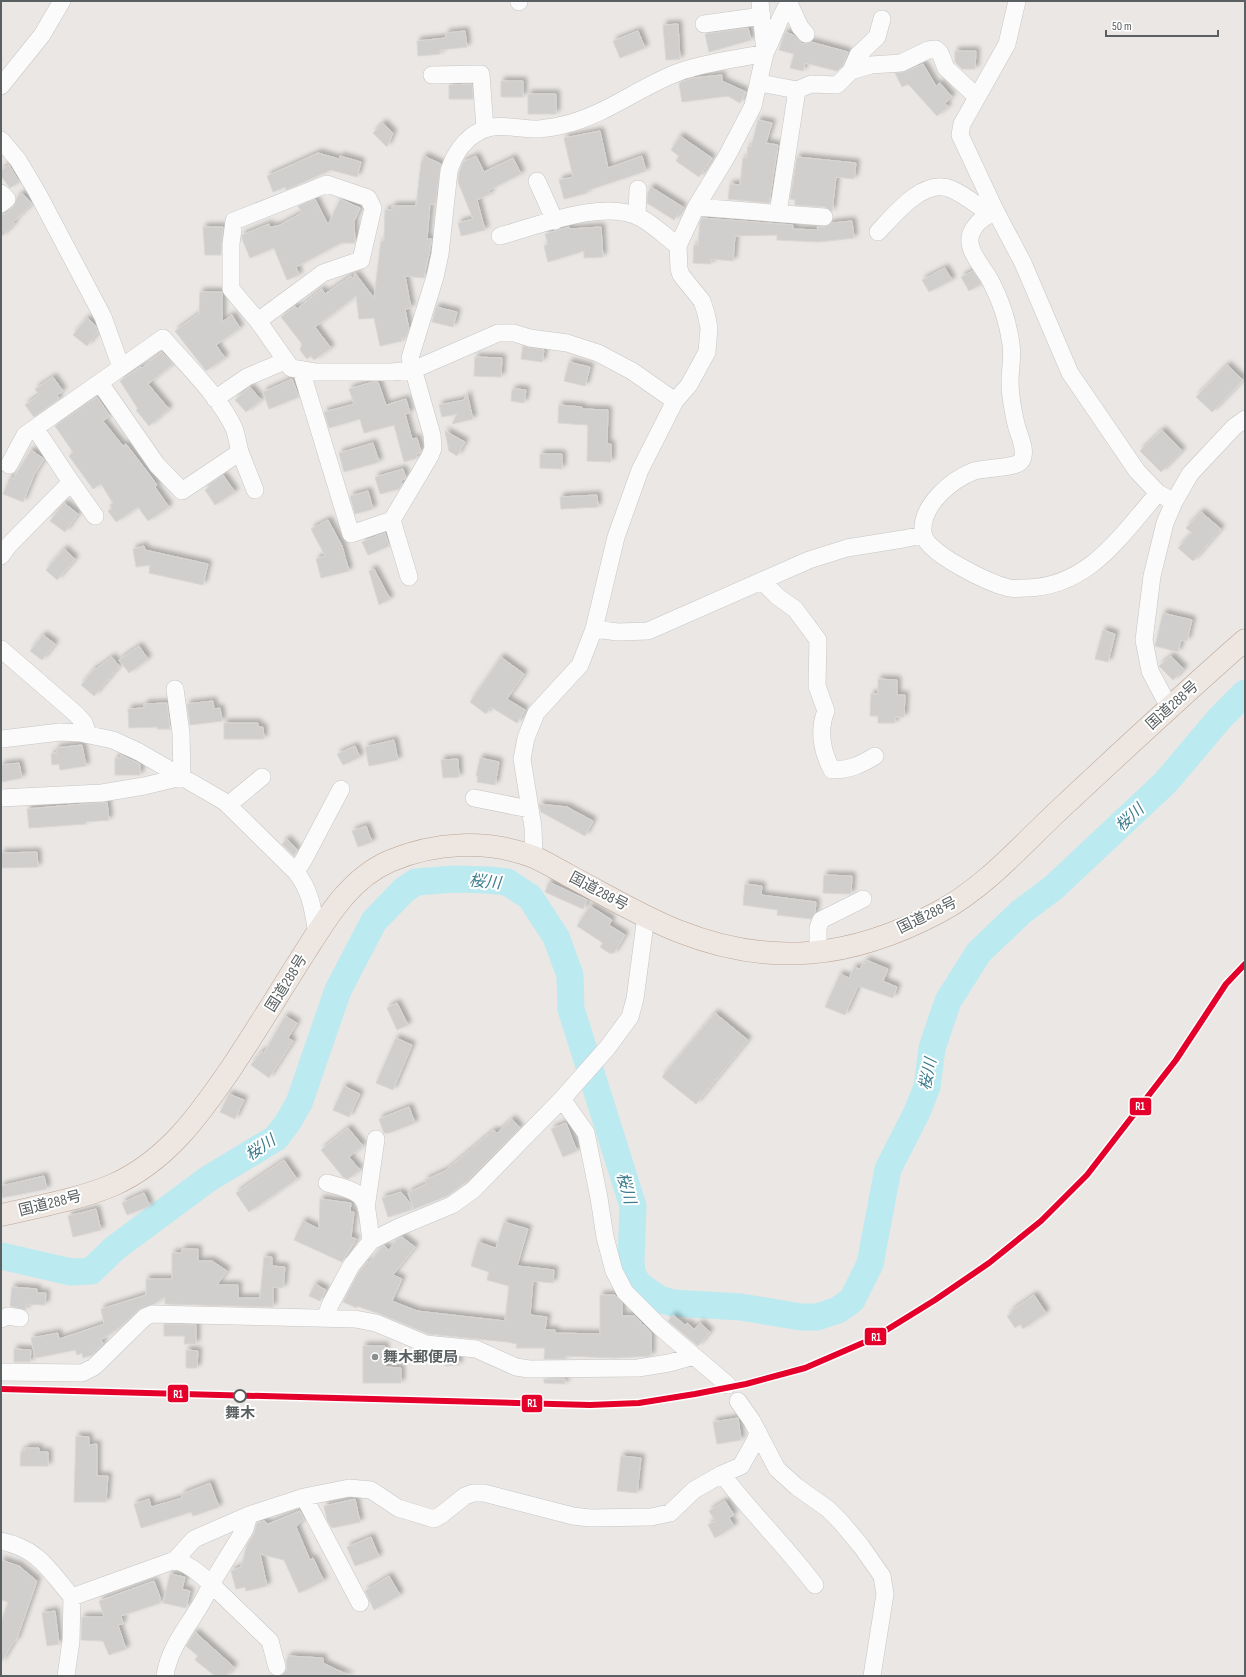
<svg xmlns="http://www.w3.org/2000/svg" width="1246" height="1677" font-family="'Sofia Sans Condensed','Noto Sans JP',sans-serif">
	<defs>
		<filter id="shadow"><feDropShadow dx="3.5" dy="-3.5" stdDeviation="2" flood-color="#0004"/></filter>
	</defs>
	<rect width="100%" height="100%" fill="#eae7e4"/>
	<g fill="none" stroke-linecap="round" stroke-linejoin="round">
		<path stroke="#bbeaf1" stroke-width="27" d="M1,1256l70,16 20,-1 24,-23 93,-69 68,-41 12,-16 11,-19 39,-113 36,-69 30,-31 12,-8 39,-3 33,1 19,2 23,15 26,40 14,38 1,34 62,197 -2,56 1,11 6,11 21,15 14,4 68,4 60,10h16l21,-7 14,-10 18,-36 18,-95 29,-57 10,-25 5,-39 16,-47 31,-49 42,-40 32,-24 113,-106 54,-64 25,-25"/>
	</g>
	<path fill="#d1cfcd" stroke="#d9d6d4" filter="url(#shadow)" d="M678,24l2,35 -14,1 -3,-35z
		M748,28l3,12 -42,12 -4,-18z
		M465,31l2,16 -27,3v4l-22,2 -1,-15 29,-3v-5z
		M638,31l7,17 -25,10 -7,-17z
		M785,32l8,3 10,9 8,-2 37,10 -5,13 -6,6 -32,-8 -2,8 -13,-3 4,-14 -15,-4z
		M955,51h21l-1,18h-13l-7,-7z
		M923,64l13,22 4,-3 12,14 -7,6 3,4 -11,9 -29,-32 -6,3 -7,-14 10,-1z
		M722,75v6l24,11 -6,11 -12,-7 -46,6 -3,-19 13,-5z
		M501,81h22v16h-22z
		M472,84l1,15h-24v-14z
		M528,94h28v20h-28z
		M758,120l14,3 -6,20 12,2 -9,58 -41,-4 2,-15 10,1 3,-27h4l1,-12 3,1z
		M383,123l10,10 -6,14 -14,-14z
		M600,131l8,37 34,-12 4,15 -60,20 1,2 -23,6 -5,-19 14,-3 -9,-39z
		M680,136l32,22 -13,19 -23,-16 3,-5 -8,-6z
		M318,153l21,6 1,-3 21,6 -4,15 -26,-7 -45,20 -1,-3 -12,5 -6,-16z
		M424,156l17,8 -6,40h-5l-3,35h5l-8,39 -19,-2 6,32 -6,1 4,20 -3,8 -5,1 1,3 -22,5 -6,-28 -15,1 -3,-23 -41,31 16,21 -17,12 -3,-4 -4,3 -7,-9 2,-6 -21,-27 14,-11 2,3 25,-20 3,5 26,-18 2,3 2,-6 19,25 7,-57h3l1,-31h7v-4h24l5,-43z
		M476,156l8,16 29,-14 8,16 -32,16 1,4 -13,6 8,30 -24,6 -3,-13 15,-4 -15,-37 1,-9 4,-11z
		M797,157l59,6 -2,16 -18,-2 -4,35 -7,-5 -30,-2v-5l-5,-1z
		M9,165l10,17 -9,6 -9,-12v-6z
		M651,187l32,20 -9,13 -27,-17 1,-11z
		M22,193l10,11 -19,18 1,2 -13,13v-23h4l8,-7 4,-9z
		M315,199l13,26 12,-26 20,9 -6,13 1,22h-14l-45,24 3,8 -12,5 -13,-32 -24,10 -8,-19v-4l27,-11 1,3 8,-1 24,-13 -4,-7z
		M702,218l91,7v4l25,1 -1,-3h7l8,-4 20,-2 2,17 -35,4 -42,-2v-5l-42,1 -2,25 -22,-2v5l-18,-1 1,-18h4l2,-23z
		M203,227h20l-2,28h-16z
		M569,227l1,2 31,-2 2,30 -19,1v-7l-36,11 -4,-16 4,-2 -3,-10z
		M945,268l7,12 -23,12 -7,-12z
		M973,271l8,13 -12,7 -8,-14z
		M200,292h22v30l10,-7 8,13 -24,17 9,13 -19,13 -31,-40 24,-17z
		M436,307l21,5 -4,15 -21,-5z
		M87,318l8,7 3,7 -11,14 -14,-11z
		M523,346l21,4 -2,12 -21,-3z
		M162,352l11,12 -25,20 21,25 -20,17 -13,-16 2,-1 -18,-28 21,-14 1,1z
		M475,357l27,1 -1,19 -27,-1z
		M569,362l21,5 -5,19 -21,-5z
		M1227,365l16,15 -31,32 -16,-15z
		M53,377l10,14 -6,4 2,4 -25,18 -9,-12 14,-10 -4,-6z
		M292,379l7,18 -30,12 -6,-17z
		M373,382h5l8,23 20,-6 4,14 -5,1 7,25 5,-1 4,14 -5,2 1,4 -13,4 -10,-37 -30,8 -4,-14 -31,9 -5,-16 30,-8 -5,-15z
		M250,387l11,13 -15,12 -11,-12z
		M517,389l9,1 -2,13 -13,-2 1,-11z
		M467,394l6,25 -21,5 5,-10 -15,3 -3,-12 25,-5z
		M97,397l13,19 -7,5 20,25 3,-2 23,30 8,11 -2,2 14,20 -21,14 -10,-14 -22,15 -8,-11 4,-3 -2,-3 3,-2 -12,-19 -8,5 -24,-33 4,-4 -18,-26z
		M559,405l23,2v2l26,1 -1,34h4v18l-24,-1 1,-36 -30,-2z
		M1162,430l20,21 -21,21 -21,-21z
		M445,431l20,11 -8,14 -8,-5z
		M373,443l6,19 -35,10 -5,-19z
		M31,450l13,9 -10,16 -11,27 -20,-8 7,-17 3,2z
		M540,454h22v15l-22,-1z
		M403,469l3,9 -5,3 1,3 -3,5 -19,5 -5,-17z
		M223,475l12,17 -20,13 -10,-15 4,-3 -1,-2z
		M368,491l5,18 -18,5 -5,-18z
		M597,495l1,12 -37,2 -1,-12z
		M64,503l14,11 -13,18 -15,-11z
		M1201,512l20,17 -28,32 -15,-13 14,-15 -6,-5z
		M328,520l14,26 7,25 -28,7 -5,-19 9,-3 -14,-27z
		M385,533l4,13 -21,9 -6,-13z
		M144,546l1,4 63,14 -5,21 -54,-12 1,-8 -14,2 -3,-18z
		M64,549l11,10 -18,21 -11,-10z
		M374,569l16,30 -11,6 -10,-34z
		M1163,613l29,7 -5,21 -6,-1 -3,12 -23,-6z
		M1103,630l12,4 -7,28 -13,-3z
		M43,635l12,9 -13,16 -12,-9z
		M139,646l9,13 -19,14 -10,-13z
		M1171,656l13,13 -11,11 -14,-14z
		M112,657l7,9 -25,30 -13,-11 14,-17 1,1z
		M501,657l23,17 -17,25 18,11 -8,13 -26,-16 -5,7 -16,-12z
		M878,679l19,1v15h8l-1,22h-9v6h-17v-7h-8l1,-22h7z
		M213,701l1,8 6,-1 2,13 -32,4 -3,-21z
		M167,703l3,26h-13v-2l-28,1 -1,-19 16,-1v-4z
		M224,723h34v4h5l1,12h-40z
		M394,740l4,20 -29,6 -4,-19z
		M82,745l4,21 -26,4 -1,-6 -7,1 -1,-11 6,-1 -1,-5z
		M355,746l5,11 -17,8 -6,-11z
		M121,755l19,9v11h-25v-17h6z
		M480,758l19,4 -4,23 -18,-3 1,-6h-2z
		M458,759l1,18 -16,1 -2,-18z
		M19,763l3,15 -21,4v-17z
		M107,802l2,18 -23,2v2l-57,4 -2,-19z
		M539,804l28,3 26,14 -8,15 -44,-24z
		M366,826l6,16 -14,5 -6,-16z
		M287,839l10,11 -3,6 -12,-12z
		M37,852l1,15 -37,1v-15z
		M824,875l28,1 -1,18 -28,-1z
		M549,882l38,18 -4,9 -38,-17z
		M745,884l17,2 -1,9 55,7 -1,11 -4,6 -34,-4 1,-5 -35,-5z
		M590,906l22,14 -3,5 16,10 -11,18h-5l-9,-6 3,-4 -26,-17z
		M866,960l22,9 -5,12 14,6 -4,11 -35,-12 -13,29 -20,-8 15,-33 9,4 5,-11 6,2 3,-6 2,1z
		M397,1003l11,22 -11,5 -10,-22z
		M715,1013l33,27 -52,64 -34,-27z
		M285,1016l12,7 -9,15 5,3 -24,37 -18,-13 11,-14 2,2z
		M396,1038l16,7 -19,45 -17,-7z
		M344,1086l16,8 -11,23 -16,-7z
		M229,1094l15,6 -9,19 -15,-7z
		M409,1107l6,16 -26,10h-5l-5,-14z
		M512,1119l8,9 -54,54 -19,14 -33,13 -6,-16 18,-9 -1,-4 20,-9 49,-41 3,3z
		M566,1123l11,28 -14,6 -12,-28z
		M348,1128l15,18 -14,11 11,13 -12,9 -5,-2 -22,-27z
		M284,1160l13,19 -48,33 -13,-19z
		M44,1176l3,13 -46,9v-12z
		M401,1192l10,12v6l-23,7 -6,-19z
		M144,1193l6,13 -23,9 -5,-12z
		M320,1199l31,4 -1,9h4l-3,25 5,2 -14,23 -48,-22 9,-19 16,8z
		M96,1209l5,21 -28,7 -5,-21z
		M504,1222l24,7 -11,37 37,4 -1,13 -20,-2 -3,34 17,2 -2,13h10v3l45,1v-39h15l7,8v13h13l6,6v3h3l7,8v23l-36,2 -49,-2v3h-22l1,-11h-29l1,-4 -10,-2 -79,-8 -48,-20 -23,-8v2l-14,-6 16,-30 8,-10 2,1 13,-16 2,-1 5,4 8,-11 5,-2 13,10 -22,28 9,4 -10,22 25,10 88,10 4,-35 -22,-6 2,-8 -18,-6 7,-24 18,6z
		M182,1249h16v12h14l15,10 -10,14h21v13h22l4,-41h8v9l13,1 -2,21 -10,-1v20l-108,-3v-7l-11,7 -16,6 -18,17 -19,13 2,4 -11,11 -9,3 -1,-5 -5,2 -2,-5 -40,8 -4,-20 27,-5 1,6 45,-15 -3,-15 45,-14v-16h26v-26h10z
		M315,1284l11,6 -6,11 -11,-5z
		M12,1287l25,2v4h9l-1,12 -19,-1v6l-16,-4z
		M1034,1295l12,18 -23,16 -3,-5 -5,4 -8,-12 5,-3 -1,-2z
		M673,1315l12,10 2,-2 7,6 6,-6 10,9 -12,14 -30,-25z
		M164,1324l32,1v19h-12l1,-8h-21z
		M363,1346h22v21l16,1v15h-38z
		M14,1349l17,1 -1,12h-16z
		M186,1350l12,1 -1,17h-11z
		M445,1356l13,1 1,8 -14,1z
		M544,1379h21v5l-21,-1z
		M738,1418l3,22 -24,4 -4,-22z
		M76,1436l13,1v8l8,-1v32h11l-2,26h-32z
		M25,1448h14v4h9v14h-28l1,-15h4z
		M621,1456l20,2 -4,35 -20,-2z
		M210,1483l9,24 -26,9 -2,-4 -50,16 -7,-24 15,-5 2,8 31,-9v-4z
		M355,1499l5,23 -28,6 -5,-8 -3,-14z
		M725,1501l9,14 -5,3 5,8 -19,12 -7,-13 7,-4 -6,-10z
		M300,1511l4,8 -8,8 14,33 3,-2 11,23 -25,12 -15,-33 -24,-6 7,32 -21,5 -1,-4 -9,2 -5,-18 10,-4 6,-22 7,-11 3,-11 7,-2 4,3z
		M371,1537l8,20 -24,9 -8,-19z
		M1,1560l18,6 18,15 -21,60h-2l-13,22v-40l7,-21 -7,-2z
		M170,1574l15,3 -3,12 8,2 -4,17 -23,-5z
		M389,1576l11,19 -26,15 -9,-19z
		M154,1581l6,16v6l-39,13 2,8 -5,1 8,24 -17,6 -6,-14 -22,-1 1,-23h22l-5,-16z
		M55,1611l4,33 -12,2 -5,-33z
		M195,1632l39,35 -8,9h-11l-20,-16 3,-4 -12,-10z
		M289,1656l34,2v5l27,13h-69l6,-6 -1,-10z"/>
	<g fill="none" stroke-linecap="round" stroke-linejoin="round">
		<defs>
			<path id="street" d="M519,1v1
				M1017,1l-10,43 -45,80 -2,11 36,77 27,51 47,110 67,98 21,22 16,9
				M789,3l11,24 6,7
				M704,24l58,-8
				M851,71l20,-6 30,-2 27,-13 8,-1 4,4 6,15 31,29
				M432,75l49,-1 4,55
				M760,83l37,7 14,-6 26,1 14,-14 7,-16 19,-18 5,-18
				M1,86l41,-51 20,-34
				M1,140l17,20 19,32 66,125 18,50
				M537,181l18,40
				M327,184l41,14 5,10 -12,52 -38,13 -65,48 -27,-32v-45l3,-23z
				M1,193l6,6 -6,5
				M696,207l128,10
				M996,212c-9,3 -17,8 -22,16 -14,19 11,39 18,56 10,19 16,39 19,60 2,13 -1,25 -1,38 0,14 3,29 6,42 2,10 12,27 5,37 -4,7 -37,7 -47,10 -23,9 -53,34 -51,61 0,13 27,29 38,35 14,8 32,17 48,21 5,1 12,0 17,0 63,-1 95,-53 132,-95
				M778,213l19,-123
				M637,216l1,-27
				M878,232c16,-17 46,-55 73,-43 14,6 27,17 39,25
				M500,236c38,-10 104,-38 141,-18 13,7 25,19 37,28
				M258,321l33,47 24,4h77l21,-2 85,-37h16l16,5 37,5 31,10 34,18 43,30
				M301,370l50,164 41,-14 38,-64 3,-8 -1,-13 -22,-77 25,-81 5,-23 9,-83c5,-17 16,-33 33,-41 18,-8 38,0 57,-1 8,-1 17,-2 24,-4 43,-10 76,-38 116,-53 27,-10 58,-13 86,-19 9,-17 14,-36 25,-52
				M215,399l32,-22 38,-16
				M240,452l15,38
				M9,465l16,-30 10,-7
				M71,482l24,34
				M392,520l17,57
				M1,556l8,-11 62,-63 -36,-54 128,-90c23,27 56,58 71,90 3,8 4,17 6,24l-58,39 -25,-26 -57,-82
				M762,581l16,16 17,12 23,31 -1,46 9,25c-8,19 -4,41 6,59 18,0 28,-5 43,-14
				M594,629l24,3 30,-1 161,-71 38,-12 56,-9 20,-4
				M1,649l75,65 8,9 4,11
				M1169,707l-19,-36 -6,-31 8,-64 13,-53 9,-21 16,-28 44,-47 11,-8
				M2,739l58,-7 20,1 33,7 26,12 86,50 71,70c15,19 17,38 21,62
				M1,798l101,-5 42,-7 38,-9 -1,-44 -6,-44
				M474,798l55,11
				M228,805l34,-28
				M534,857l-1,-30 -11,-68 4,-21 10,-25 44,-48 14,-36 22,-92 24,-67 35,-69 14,-16 18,-33 2,-24 -3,-15 -4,-12 -21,-26 -2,-6 -1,-23 18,-39 31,-51 26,-50 12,-53 -5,-52
				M296,872l8,-13 37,-70
				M818,952v-24l3,-8 42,-21
				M562,1099l24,34 13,65 6,39 9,34 11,21 36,36 67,57
				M327,1183c44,11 38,15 44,58
				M366,1208l10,-69
				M326,1317l4,-12 21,-39 20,-25 28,-14 53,-22 21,-15 89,-91 46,-52 22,-30 5,-18 11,-83
				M1,1319l7,-3 12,2
				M1,1372l81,1 12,-6 51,-50 7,-3 203,5 21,4 50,21 50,5 40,18 13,2 109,-1 31,-5 25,-7
				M738,1401l14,20 25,48 20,18 31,22 13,13 20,24 21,30 3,18 -13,82
				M722,1474c29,39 64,72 93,111
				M304,1497l45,-9 22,2 27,18 36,11 7,-4 24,-19 8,-3h11l89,23 17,2 61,-1 19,-4 24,-23 28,-16 19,-8 14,-25 3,-9
				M249,1515l-4,14 -34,55 59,57 7,26
				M1,1541c38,8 47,28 71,56l103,-37c15,5 24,13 36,24 -12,32 -41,56 -46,92
				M175,1560l19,-21 55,-24 55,-18 56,106
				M66,1676l5,-35 1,-44"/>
			<path id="highway" d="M1,1215c36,-8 79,-16 112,-30 54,-24 87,-71 119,-118 26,-39 50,-79 75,-118 22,-35 44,-71 83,-88 45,-19 98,-22 144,-4 11,5 23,12 34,18 36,19 72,41 110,56 93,37 174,27 261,-19 45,-24 81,-65 118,-100 62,-58 124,-116 188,-172"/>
		</defs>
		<use href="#street" stroke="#c6c6c6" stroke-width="18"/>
		<use href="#highway" stroke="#bda595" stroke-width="23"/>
		<use href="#street" stroke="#fcfbfb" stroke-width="17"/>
		<use href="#highway" stroke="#ede6e1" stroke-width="22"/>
		<defs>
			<path id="rail-1" d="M1,1389l589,16 49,-2 56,-9 51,-10 59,-16 67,-29 63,-39 54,-37 52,-42 46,-46 89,-115 50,-76 19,-20"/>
		</defs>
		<use href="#rail-1" stroke="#fff" stroke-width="9"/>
		<use href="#rail-1" stroke="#e4002b" stroke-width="6"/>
	</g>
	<circle fill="#8c8f8f" stroke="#fff" stroke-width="1.5" cx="375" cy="1357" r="4"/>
	<circle fill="#fff" stroke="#5a6061" stroke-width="2" cx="240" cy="1396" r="6"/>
	<g text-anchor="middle" stroke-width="4" stroke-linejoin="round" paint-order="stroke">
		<g font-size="15" fill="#5a6061" stroke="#fff">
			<text transform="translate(1172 705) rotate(-42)" y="5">国道288号</text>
			<text transform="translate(599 891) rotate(28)" y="5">国道288号</text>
			<text transform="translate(927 915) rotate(-26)" y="5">国道288号</text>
			<text transform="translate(286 983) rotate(-58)" y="5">国道288号</text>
			<text transform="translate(50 1203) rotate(-14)" y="5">国道288号</text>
		</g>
		<g font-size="15" font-weight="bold" fill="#5a6061" stroke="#fff" text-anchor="start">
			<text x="383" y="1362">舞木郵便局</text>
		</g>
		<g font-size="15" font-weight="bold" fill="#5a6061" stroke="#fff">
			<text x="240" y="1418">舞木</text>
		</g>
		<g font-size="16" font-style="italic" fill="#3d7d8e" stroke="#fff">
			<text transform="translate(1129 817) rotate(-43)" y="6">桜川</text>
			<text transform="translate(485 881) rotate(5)" y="6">桜川</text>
			<text transform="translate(927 1074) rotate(-78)" y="6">桜川</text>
			<text transform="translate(260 1147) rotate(-34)" y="6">桜川</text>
			<text transform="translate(627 1188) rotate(75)" y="6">桜川</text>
		</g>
	</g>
	<g stroke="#fff" stroke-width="1.5">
		<rect x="1129" y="1097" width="23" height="19" rx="4" fill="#e4002b"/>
		<rect x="864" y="1327" width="23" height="19" rx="4" fill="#e4002b"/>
		<rect x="167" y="1384" width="22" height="19" rx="4" fill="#e4002b"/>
		<rect x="521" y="1394" width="22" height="19" rx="4" fill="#e4002b"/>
	</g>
	<g font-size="11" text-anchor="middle" font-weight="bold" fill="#fff">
		<text x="1140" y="1110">R1</text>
		<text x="876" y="1341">R1</text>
		<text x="178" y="1398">R1</text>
		<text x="532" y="1407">R1</text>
	</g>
	<rect width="1246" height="1677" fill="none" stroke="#5a6061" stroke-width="4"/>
	<path d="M1106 30v6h112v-6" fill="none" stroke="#5a6061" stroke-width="2"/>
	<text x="1112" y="30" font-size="12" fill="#5a6061" stroke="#ffffff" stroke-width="3" paint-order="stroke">50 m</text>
</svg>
